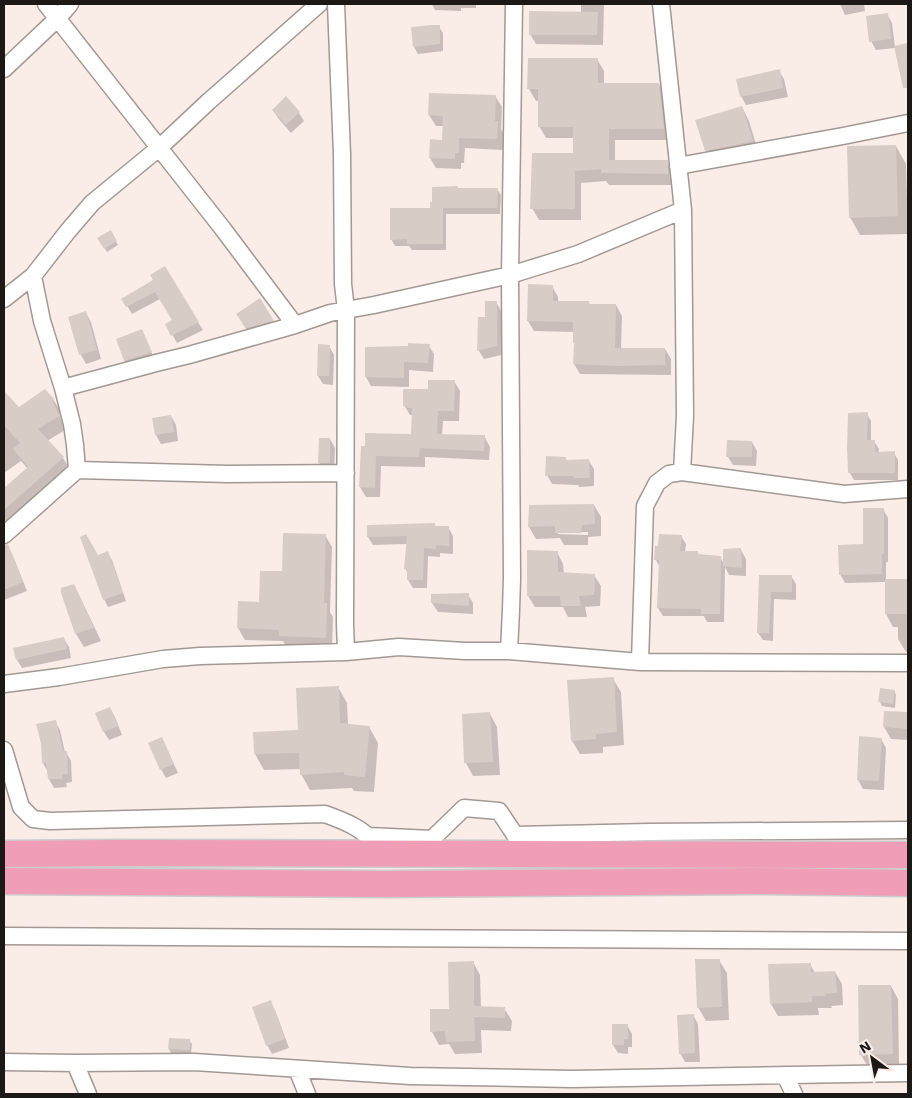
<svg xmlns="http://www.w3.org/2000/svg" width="912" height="1098" font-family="'Work Sans',sans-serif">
	<rect width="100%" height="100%" fill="#faede8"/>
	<path fill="#0003" fill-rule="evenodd" d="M432,4h44v4h-15v3l-26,-1z
		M581,4h23l-1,41 -67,-1 -6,-10 51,-21z
		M840,4h24l1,7 -20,4z
		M887,14l5,9 3,24 13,-3v40l-8,-14 -5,-22 -19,2 -5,-9z
		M439,27l4,6v18l-25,3 -4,-7z
		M597,59l7,12v13h55l7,12 4,44h-55v21h52l7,12v12h-65l-3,-4 -25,2v37h-42l-7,-12 42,-54v-16h-28l-7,-12v-25h-3l-7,-12z
		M779,71l5,8 4,18 -42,8 -5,-9z
		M495,96l7,11 -1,22 2,4v17l-38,-2 -1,15h-3v6l-25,-1 -6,-10 14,-17v-15h-8l-7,-11z
		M286,98l13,15 5,8 -13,12 -13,-15 -5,-8z
		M742,107l7,14 10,33 -45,10 -8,-14z
		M896,146l10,18 2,70 -48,1 -10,-18z
		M497,189l4,6 -1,19h-54v36h-34l-3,-4h-14l-4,-7 40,-30z
		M110,232l8,13 -11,7 -8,-13z
		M164,268l39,62 -26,13 -10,-18 7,-4 -14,-22 -28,15 -9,-15 32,-18z
		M552,286l6,11v5h31l1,3h26l6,11 -1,33h44l6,10v16l-91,-1 -6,-10 1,-19 -1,-2v-11l-40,-1 -6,-10z
		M260,300l18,29 -26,8 -10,-14z
		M496,302l5,9v44l-17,4 -5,-8v-33h7z
		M86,313l5,9 10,37 -15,5 -5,-9 -11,-38z
		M146,339l9,22 -25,8 -5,-8 -8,-21z
		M329,346l5,9 -1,30 -10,-1 -5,-8z
		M429,346l5,8 -1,18 -24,-2v17l-38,-1 -5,-9z
		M454,381l6,10 -1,30h-16l-1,15h42l6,11 -1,13 -64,-3v10l-44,-1 -1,31h-14l-6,-10 2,-40 50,-12 1,-20h-3l-6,-10 25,-15z
		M45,391l8,8 8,13 -2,2 6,16 -18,11 16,17 8,13 -67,57v-38l24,-21 -7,-8 -17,12v-81l15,17z
		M867,414l4,7v20h3l5,8 -1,4h16l4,7v20h-44l-4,-7 -2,-25z
		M171,416l5,9 2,16 -17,3 -5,-9z
		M330,439l5,9 -1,24h-10l-5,-9z
		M752,442l5,9 -1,15 -23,-1 -5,-8z
		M565,458l2,3h22l5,8v17l-15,1 -1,-2 -26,-1 -5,-9z
		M594,505l7,12v19l-13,1v8h-24l-4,-7 -24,1 -7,-12 1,-21zM558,532h30v3l-30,-1z
		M883,509l5,9v44h-2v18h22v72h-2l-8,-13v-12h-5l-7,-13v-32l-41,1 -5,-9 24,-28z
		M434,524l2,3h12l5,9v18l-13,-1v4l-12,-1 -1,32h-14l-5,-8v-6l-3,-6 2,-24 -34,1 -5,-8v-10z
		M325,535l7,12 -2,65 3,5 -1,32 -45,-1 -4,-7 -38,-1 -7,-12 1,-25h21l23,-30z
		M681,536l5,8 -1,8h13l1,4 21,1 4,7 17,-14 5,9v17l-17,-1 -4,-8 -1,55h-17l-3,-6h-41l-5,-8 2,-40 -4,-8z
		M8,547l5,9 14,35 -23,9v-49z
		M557,552l6,12 1,10 30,1 7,11 -1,20 -15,1 2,10h-19l-5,-10h-28l-7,-11z
		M107,553l5,7 14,41 -18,6 -4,-8 -7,-43z
		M761,576h30l5,8v16l-22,-1 -1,42 -10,-1 -5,-7z
		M74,585l7,14 20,42 -17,6 -8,-13 -15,-44z
		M468,595l5,8v11l-35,-2 -6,-9z
		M64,639l5,8 2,11 -49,10 -5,-8z
		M613,679l8,13 3,53 -21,2v6l-23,1 -8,-13z
		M338,687l9,16 1,22 21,2 9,16 -4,49 -20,-1 -2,-3 -42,2 -9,-16v-5l-37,1 -9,-16 -1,-21 45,-2z
		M894,691l2,4 -1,13 -13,-2 -2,-4z
		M110,708l5,9 7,18 -13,5 -5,-8z
		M885,712l23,1v27l-17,-1 -7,-12z
		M490,714l7,13 3,48 -27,1 -7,-13z
		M55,721l5,9 5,22h1l5,9 1,21 -6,1 1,4 -13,1 -5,-9 -1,-7 -5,-9z
		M881,739l5,9 -2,42 -21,-1 -5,-9z
		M166,747l12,26 -12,5 -5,-9z
		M719,960l8,13 2,47 -23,1 -8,-14z
		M473,962l7,13 1,32 23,1 8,13 -1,10 -30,-1 1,23 -27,1 -6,-10 -10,1 -7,-13 18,-22z
		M810,964l5,9 20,-1 7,12 1,21 -12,1 1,2h-14l1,7 -41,1 -7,-12z
		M891,986l7,13 1,67 -31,1 -7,-12z
		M270,1002l5,8 14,38 -17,6 -5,-9z
		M693,1015l5,9 2,38h-15l-5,-9z
		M627,1025l5,9v13h-4v7l-10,-1 -5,-8z
		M189,1040l3,4 -1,10 -20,-1 -2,-4z"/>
	<path fill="#d8cdc6" d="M529,11l69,1 -1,23h-68z
		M888,13l3,26 -22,3 -3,-26z
		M432,25h8v19l-27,3 -2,-20z
		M908,43v45h-5l-9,-42z
		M528,58h70v25h61l5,46h-55v31h59v14l-67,-1v-4l-26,2v38h-45l2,-56h41v-26h-35v-38h-11z
		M780,69l3,19 -43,9 -4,-18z
		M429,93l67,2 -1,26h3l-1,18 -38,-1v15h-4v6l-26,-1 1,-19 12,1 1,-24 -15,-1z
		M286,96l14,16 -14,13 -14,-15z
		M742,106l11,35 -13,3 -35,7 -10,-31z
		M896,145l2,71 -49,2 -2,-72z
		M458,186v2h40l-1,20h-54v36h-36v-5l-17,1v-32h40v-6h2v-15z
		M111,230l6,11 -13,8 -7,-11z
		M165,266l34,56 -28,14 -6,-12 7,-4 -17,-28 -29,15 -5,-8 32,-19 -3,-5z
		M528,284l25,1v16h36v3h27l-1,44h50v17l-48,1 -44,-2 1,-21h-1v-21l-46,-1z
		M260,298l14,23 -28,7 -10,-14z
		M485,301h12v45l-20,5 1,-34h7z
		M86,311l11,39 -18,5 -11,-38z
		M142,329l10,23 -28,9 -8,-22z
		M408,343l22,1 -2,19 -24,-1v16l-39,-1v-30l43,-1z
		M318,344l12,1 -1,31h-12z
		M428,380h27l-1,31h-16l-1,23 48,1 -1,16 -64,-3 -1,9 -43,-1 -1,32 -16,-1 2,-41h4v-13l46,1 1,-26h-5l1,-2h-5v-17h25z
		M45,389l9,10 -2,1 7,16 -21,13 26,28 -60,53v-22l24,-21 -15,-18 7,-6 -16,-18v-34l15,16z
		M868,412l-1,28h8v12l20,-1v22h-47l-1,-25 1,-35z
		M171,415l3,17 -19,3 -3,-17z
		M319,438h11v25h-12z
		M727,440l25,1v16h-26z
		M546,456l20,1v3l23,-1 1,19h-17v-2h-28z
		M594,504l1,20 -13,1 -1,8h-26v-7l-27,1 1,-22z
		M863,508h21v46h-2v20l-43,1 -1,-30 25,-1z
		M435,523v3h14v20l-13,-1v4l-12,-1 -1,32h-16v-11h-3l3,-33 -40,1v-12z
		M283,533l43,1 -2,69h3l-1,35 -47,-2v-6l-42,-2 1,-27 21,1 1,-31h22z
		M86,534l12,21 10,-4 15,42 -20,7 -23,-63z
		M659,534l23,1 -2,16h18v3l23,2 -1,58h-19v-5l-44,-1 2,-48h-5l1,-14h3z
		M8,544l15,38 -19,8v-45z
		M741,548l1,20 -19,-2v-17z
		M527,550l31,1v21l37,2 -1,21 -15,1 2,10h-20l-1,-10h-33z
		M759,575h33v17h-21l-2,41h-12z
		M885,579h23v35h-23z
		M74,584l20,44 -19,6 -14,-41v-5z
		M469,593v13l-38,-3v-9z
		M64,637l3,12 -51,11 -3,-12z
		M614,677l3,55 -21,2v5l-25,2 -4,-61z
		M339,686l1,37 30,3 -5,51 -21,-2v-3l-44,3 -1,-22 -45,1 -1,-22 45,-2 -2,-42z
		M880,688l15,2 -2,14 -15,-2z
		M110,707l8,19 -15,6 -8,-19z
		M884,711l24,1v17l-25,-2z
		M490,712l3,50 -29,1 -2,-49z
		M56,720l7,31h4l1,23h-6v5h-14l-2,-16h-4l-1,-20 -5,-19z
		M859,736l23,2 -3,43 -22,-1z
		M162,737l12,27 -14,6 -12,-27z
		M695,959h25l2,48 -25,1z
		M474,961v45l31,1v11l-31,-1 1,24 -29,1 -1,-11 -15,1v-23h19l-1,-47z
		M811,963v9l24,-1 2,22 -12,1v2h-13v6l-42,2 -2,-40z
		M858,985h33l2,69 -34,1z
		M271,1000l14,39 -19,7 -14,-39z
		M694,1014l1,39 -16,1 -2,-39z
		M612,1024h16v15h-4v6h-12z
		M169,1038l21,1v11l-22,-1z"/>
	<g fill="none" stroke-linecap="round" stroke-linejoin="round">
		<defs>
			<path id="minor" d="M46,4l177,225 72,96
				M336,4l6,150 1,130 3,26 -1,313 1,29
				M661,4l22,206 2,206 -3,56
				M4,69l54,-51 12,-14
				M678,166l165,-30 65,-13
				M33,276l9,45 21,67 9,36 3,21 2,25
				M4,299l29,-23 35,-45 24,-28 67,-55 49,-46 111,-98
				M63,388l93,-25 33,-8 106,-30 35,-12 44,-8 136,-30 68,-21 105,-44
				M4,535l73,-65 151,4 118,-1
				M509,651l2,-41 1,-32 -2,-303 4,-271
				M640,662l5,-156 12,-23 12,-9 13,-2 162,22 64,-5
				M4,684l55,-7 104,-18 37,-3 146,-4 53,-5 66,4h44l131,11 268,1
				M4,750l17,57 12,12 17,2 275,-7c19,7 38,14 50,30
				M369,836l63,3 32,-31 35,3 16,24 134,-3 259,-2
				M4,936l904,5
				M4,1062l71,1 119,-1 216,14 162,3 336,-6
				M75,1063l13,31
				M297,1069l10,25
				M785,1075l9,19"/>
			<path id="primary" d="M4,854l109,-1 795,2
				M4,881l382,3 371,-3 151,2"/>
		</defs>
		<use href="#minor" stroke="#a39893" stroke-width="19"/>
		<use href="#primary" stroke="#cdcccc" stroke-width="29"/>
		<use href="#minor" stroke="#fff" stroke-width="16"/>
		<use href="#primary" stroke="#ef9eb5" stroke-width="26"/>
	</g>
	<rect width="912" height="1098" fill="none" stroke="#1c1816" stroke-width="10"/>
	<g transform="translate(872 1058) rotate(328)" stroke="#faede8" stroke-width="4" paint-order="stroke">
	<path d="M0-4L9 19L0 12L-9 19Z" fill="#1c1816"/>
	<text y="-8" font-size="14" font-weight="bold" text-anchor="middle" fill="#1c1816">N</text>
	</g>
</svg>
